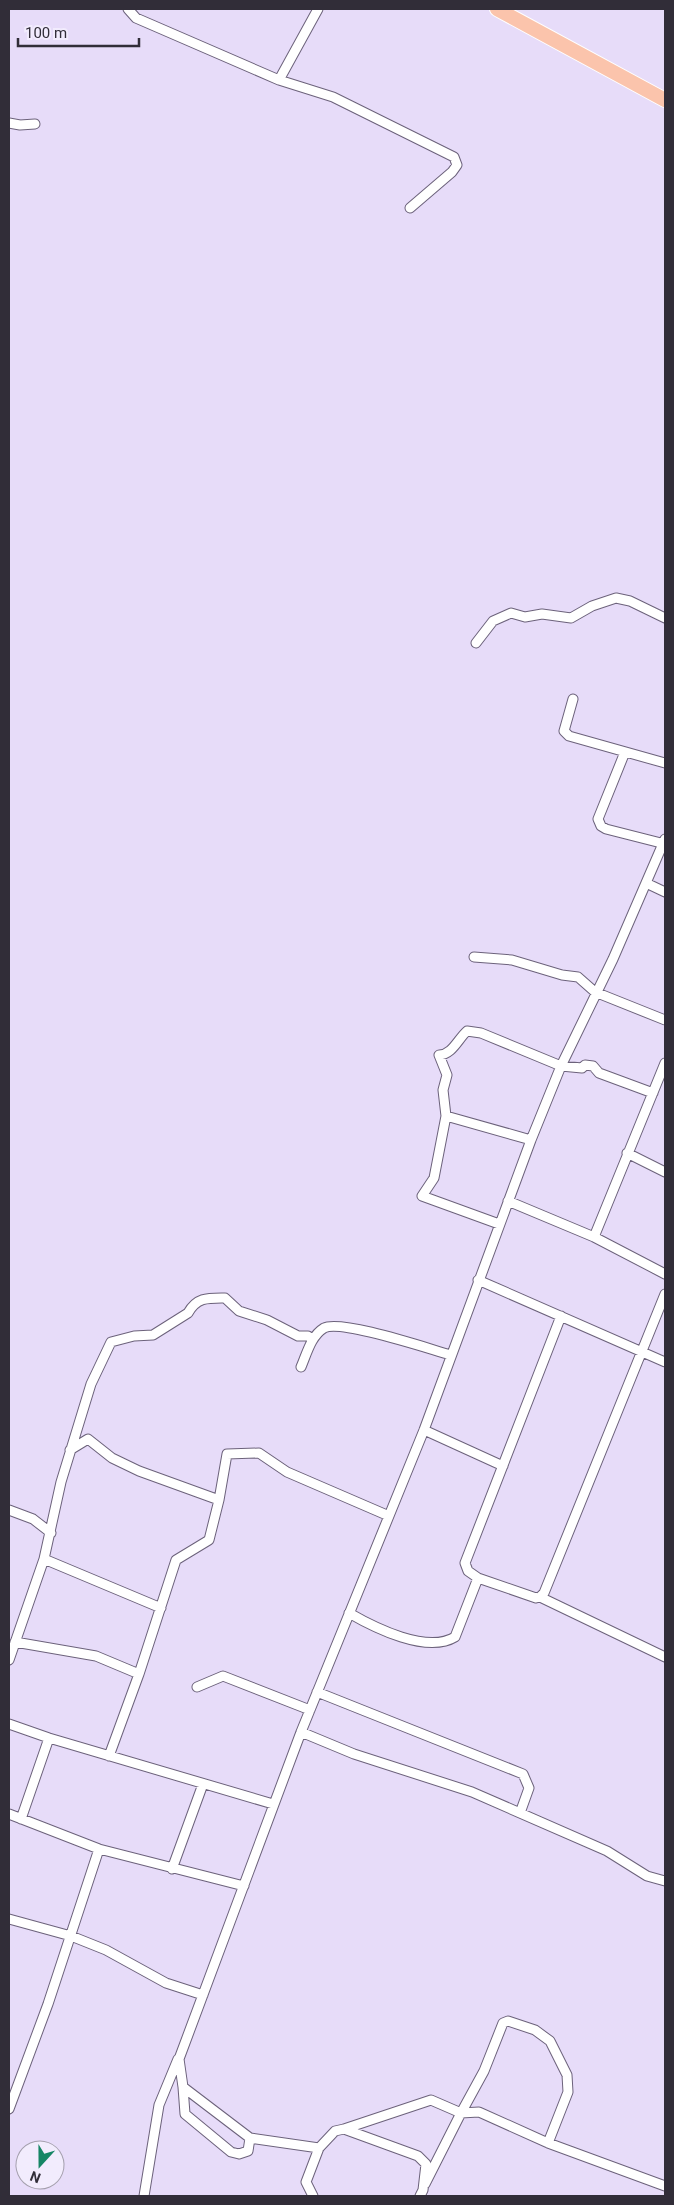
<svg xmlns="http://www.w3.org/2000/svg" width="674" height="2205" font-family="Roboto,sans-serif">
	<rect width="100%" height="100%" fill="#e7dcf9"/>
	<g fill="none" stroke-linecap="round" stroke-linejoin="round">
		<defs>
			<path id="minor" d="M128,9l8,9 143,62 54,17 121,60 3,8 -5,7 -42,36
				M279,80l39,-71
				M9,123l11,2 15,-1
				M476,643l17,-22 18,-8 14,4 17,-3 29,4 21,-12 24,-8 14,3 35,17
				M573,699l-9,32 5,5 96,27
				M625,752l-27,67 3,7 5,3 59,15
				M646,883l19,9
				M474,957l38,3 50,15 16,2 17,15 70,28
				M446,1116l85,24
				M627,1153l38,19
				M508,1201l86,36 71,37
				M499,1224l-77,-28 12,-18 12,-62 -3,-26 4,-15 -8,-20c13,0 19,-16 28,-24l14,2 80,33 21,2 3,-3 8,1 6,7 54,20
				M594,1237l71,-174
				M478,1280l187,82
				M561,1316l-96,247 3,8 10,7 58,20 4,-1 4,-4 121,-299
				M301,1367c6,-14 10,-31 23,-39 17,-9 105,21 127,27
				M424,1430l79,36
				M70,1450l18,-11 24,19 27,13 80,29 -10,40 -33,20 -37,114 -30,82
				M219,1500l8,-46 32,-1 28,19 102,44
				M9,1510l24,9 18,14
				M44,1559l117,49
				M540,1597l125,60
				M349,1613c26,15 78,41 106,24l23,-59
				M15,1642l81,14 43,18
				M9,1660l35,-101 17,-77 30,-98 20,-42 23,-6 19,-1 35,-22c9,-16 20,-15 37,-15l14,13 28,9 31,16h10l4,3
				M197,1687l26,-11 87,34
				M317,1692l206,82 6,14 -9,25
				M9,1724l40,14 224,66
				M301,1732l53,22 118,38 135,59 40,25 18,5
				M9,1814l90,35 145,37
				M21,1819l28,-81
				M172,1869l31,-85
				M9,1919l62,17 35,14 60,33 37,12
				M183,2087l2,27 46,38 8,2 9,-3 2,-13
				M9,2109l39,-105 51,-155
				M344,2129l87,-29 30,13 23,-42 19,-48 5,-2 27,9 15,11 17,34 1,17 -20,51
				M425,2184l36,-71 18,-1 69,31 117,43
				M144,2196l15,-91 19,-46
				M313,2196l-7,-14 13,-34
				M420,2196l3,-6 3,-26 -8,-8 -74,-27 -9,2 -16,17 -69,-10 -67,-51 -4,-28 122,-327 123,-302 107,-290 30,-74 52,-107 52,-120"/>
			<path id="primary" d="M497,9l168,91"/>
		</defs>
		<use href="#minor" stroke="#6c627b" stroke-width="11"/>
		<use href="#primary" stroke="#fff" stroke-width="16"/>
		<use href="#minor" stroke="#fff" stroke-width="9"/>
		<use href="#primary" stroke="#fbc4ac" stroke-width="14"/>
	</g>
	<rect width="674" height="2205" fill="none" stroke="#312d38" stroke-width="20"/>
	<g transform="translate(40 2165) rotate(201)"><circle r="24" fill="#f2ecfd" stroke="#a5a0ae"/>
	<path d="M0-4L9 19L0 12L-9 19Z" fill="#168665"/>
	<text y="-8" font-size="14" font-weight="bold" text-anchor="middle" fill="#312d38">N</text>
	</g>
	<path d="M18 38v8h121v-8" fill="none" stroke="#312d38" stroke-width="2.5"/>
	<text x="25" y="38" font-size="15" fill="#312d38" stroke="#f2ecfd" stroke-width="4" paint-order="stroke">100 m</text>
</svg>
